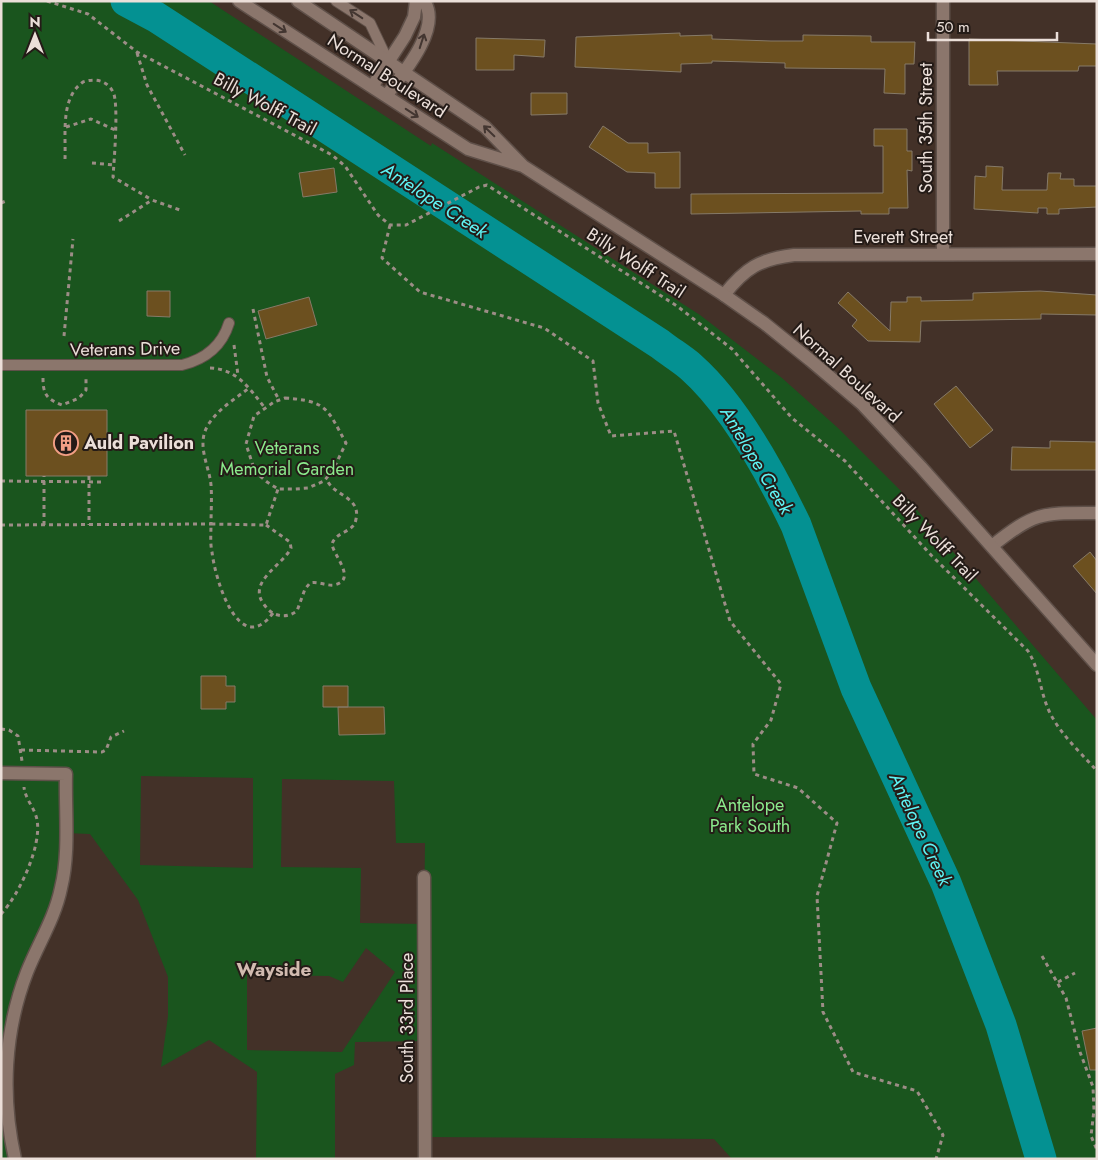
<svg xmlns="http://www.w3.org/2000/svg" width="1098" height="1160" font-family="Jost,sans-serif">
	<rect width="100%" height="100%" fill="#433128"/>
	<path fill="#1a551e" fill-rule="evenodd" d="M1,1h208l222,145 1,-3 268,172 82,63 56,50 62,62 197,230v439h-365l-18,-20 -289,-2 -1,-96 -69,1 -1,23 -19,9v85h-79l1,-87 -48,-32 -48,27 7,-51v-39l-30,-77 -48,-66 -24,-1 -2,36 -55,169 6,121h-14zM141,776l112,2v90l-113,-3zM282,779l112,2 2,62h29l-1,81 -64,-1 1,-55 -80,-1zM366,948l29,24 -53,80 -95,-2v-75l82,1 14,6z"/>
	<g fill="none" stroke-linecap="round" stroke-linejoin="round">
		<path stroke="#049192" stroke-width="31" d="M126,1l30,16 504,327c10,8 22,15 31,23 44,39 80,106 105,158l60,163 90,195 55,142 40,134"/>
	</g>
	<path fill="#6c501f" stroke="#867a68" d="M680,33v3l32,-1v4l59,2h32v-6l68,1v6h44l-1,22h-9v30l-21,-1 1,-24 -100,-1v-5l-73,-2v2l-31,1v8l-106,-5 1,-30z
		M476,38l69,2 -1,17 -30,-2v15h-38z
		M969,39l128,5v22h-18l-1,5h-81l1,14h-29z
		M531,93h36v21l-36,1z
		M603,126l25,17h20v10l32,-1v36h-25v-15l-28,-1 -38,-25z
		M874,129h33v22h5v20l-5,-1 1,38h-19v6h-28v-3l-170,3v-20l192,-1v-47h-9z
		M986,166l17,1 -1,23h45l1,-17h13l-1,6h14v7h23v21l-38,2v5h-12v-6h-9v5l-64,-4 1,-33 11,1z
		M334,168l3,24 -34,5 -4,-24z
		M147,291h23v26l-23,-1z
		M1040,291l57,4v20l-56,-1v5l-120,2 -1,21 -52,-1 -16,-15 5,-6 -19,-17 10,-11 42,39 1,-29h16v-5h14v4l52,-1v-7z
		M309,297l8,28 -51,14 -8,-28z
		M956,386l37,44 -23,18 -36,-44z
		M26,410h81v66h-81z
		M1050,441l47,1v28h-86l1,-23 38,1z
		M1090,552l7,9v33l-24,-28z
		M201,676h25v10h9v16h-9v7h-25z
		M323,686h25v21h-25z
		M338,707h46l1,27 -46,1z
		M1097,1028v42h-7l-8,-39z"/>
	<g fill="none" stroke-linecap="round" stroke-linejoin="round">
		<defs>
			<path id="service" d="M336,1l34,22 18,38
				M1,365h181c24,-6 40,-19 47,-42"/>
			<path id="minor" d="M943,1v253
				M724,295c21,-27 36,-36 70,-40l303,-1
				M992,546c44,-35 50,-33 105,-33
				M1,773l65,1c-1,37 4,78 -5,114 -6,30 -23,56 -34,84 -23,59 -26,125 -12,187
				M424,877l1,282"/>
			<path id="secondary" d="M239,1l229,148 55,17
				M298,1l187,126 38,39 201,129 40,28 46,37 52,44 59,63 176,198
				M372,87l33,-51 9,-19 2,-16
				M386,96c15,-20 57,-68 38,-95"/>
		</defs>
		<use href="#service" stroke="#5f5049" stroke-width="12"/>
		<use href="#minor" stroke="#5f5049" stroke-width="15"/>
		<use href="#secondary" stroke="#5f5049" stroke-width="15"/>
		<path stroke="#9c8d86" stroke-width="3" stroke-dasharray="4 4" stroke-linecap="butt" d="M47,1l41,13 49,38 195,103 13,11 33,49 12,10h16l73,-38 8,-2 190,121 55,43 60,69 53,43 86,94 97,96c12,19 12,42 22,62 11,22 31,40 47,58
			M137,53l10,32 38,70
			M66,127l25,-8 24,11
			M65,159c1,-25 -5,-61 18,-77 11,-4 24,-2 30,10 6,10 1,70 0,85l39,23
			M92,163l22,2
			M1,203l5,-2
			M119,221l33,-21 28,10
			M390,225l-8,33 38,34 124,36 49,33 5,42 13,33 63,-5 56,190 51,63 -10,36 -18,24 1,30 44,14 39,35 -20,73 6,116 30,60 64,19 26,44 -7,24
			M253,309l14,68 12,23
			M64,336l9,-97
			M234,345l4,30
			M210,368c27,1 39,20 55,40
			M43,378c0,17 4,21 19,27l17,-7 7,-8v-12
			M285,398c43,3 42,11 61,45l-13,27 -9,11 -16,7 -13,1h-17l-11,-7 -12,-10 -9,-28 8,-28 20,-14z
			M89,476v49
			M1,481l101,1
			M1,525l210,-1c0,-12 1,-26 0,-39 -2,-20 -15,-40 -3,-60 10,-16 27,-26 41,-37
			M44,525v-49
			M266,525l24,17 1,6c-8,17 -43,33 -28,55 4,6 9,11 15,12 7,2 13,0 19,-4l8,-22 5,-6c8,-2 16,3 24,2 24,-5 -1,-30 -2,-41 4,-13 22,-11 24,-25 5,-22 -22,-23 -29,-39
			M273,613c-34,46 -58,-34 -61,-61 -2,-9 -1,-18 -1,-28l55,1 12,-36
			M1,729l8,1 9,6 4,25
			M21,750l81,2 4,-2 5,-13 13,-6
			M1,914c18,-19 41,-68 36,-94 -2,-12 -12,-21 -13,-33
			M1042,956l24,42 14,54 13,35 1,23 -3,26 6,14
			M1058,982l17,-9"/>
		<use href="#service" stroke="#8b766c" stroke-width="10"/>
		<use href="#minor" stroke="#8b766c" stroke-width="12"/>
		<use href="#secondary" stroke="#8b766c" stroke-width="12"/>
	</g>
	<defs><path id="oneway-shaft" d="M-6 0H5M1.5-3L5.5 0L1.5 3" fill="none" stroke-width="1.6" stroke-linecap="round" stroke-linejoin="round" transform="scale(1.25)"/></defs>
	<g stroke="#433631">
		<use href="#oneway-shaft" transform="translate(356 14) rotate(-147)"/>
		<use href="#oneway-shaft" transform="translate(280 28) rotate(33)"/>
		<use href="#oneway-shaft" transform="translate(422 41) rotate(-72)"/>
		<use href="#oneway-shaft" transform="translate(412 113) rotate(33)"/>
		<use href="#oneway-shaft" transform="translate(489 131) rotate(-136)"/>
	</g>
	<defs>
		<symbol id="building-ring" viewBox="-11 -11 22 22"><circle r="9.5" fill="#241b17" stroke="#f39f85" stroke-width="1.5"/><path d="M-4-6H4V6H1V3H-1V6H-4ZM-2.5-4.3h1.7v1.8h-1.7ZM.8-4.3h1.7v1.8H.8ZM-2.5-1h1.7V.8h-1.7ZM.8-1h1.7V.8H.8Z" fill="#f39f85"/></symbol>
	</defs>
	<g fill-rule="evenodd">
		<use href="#building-ring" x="52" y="429" width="28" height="28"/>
	</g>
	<g text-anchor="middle" stroke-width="4" stroke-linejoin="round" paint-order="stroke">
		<g font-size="18" fill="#ebdfd9" stroke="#241b17">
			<text transform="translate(387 76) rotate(33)" y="6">Normal Boulevard</text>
			<text transform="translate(265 104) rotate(28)" y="6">Billy Wolff Trail</text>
			<text transform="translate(926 128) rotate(-90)" y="6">South 35th Street</text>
			<text x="903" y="243">Everett Street</text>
			<text transform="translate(636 263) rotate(33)" y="6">Billy Wolff Trail</text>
			<text transform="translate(125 349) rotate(-1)" y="6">Veterans Drive</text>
			<text transform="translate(847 373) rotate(42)" y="6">Normal Boulevard</text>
			<text transform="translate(935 538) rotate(46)" y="6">Billy Wolff Trail</text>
			<text transform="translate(407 1018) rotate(-90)" y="6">South 33rd Place</text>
		</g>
		<g font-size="18" font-weight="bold" fill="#ebdfd9" stroke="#241b17" text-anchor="start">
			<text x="84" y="449">Auld Pavilion</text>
		</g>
		<g font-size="18" fill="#8bea8c" stroke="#241b17">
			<text x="287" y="454">Veterans<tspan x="287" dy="21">Memorial Garden</tspan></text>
			<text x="750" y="811">Antelope<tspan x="750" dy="21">Park South</tspan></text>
		</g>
		<g font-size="19" font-style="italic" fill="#5ff3f4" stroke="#241b17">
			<text transform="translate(435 200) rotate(33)" y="7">Antelope Creek</text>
			<text transform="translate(757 460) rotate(59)" y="7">Antelope Creek</text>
			<text transform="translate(921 829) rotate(65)" y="7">Antelope Creek</text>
		</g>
		<g font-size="19" font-weight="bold" fill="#d2bbb0" stroke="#241b17">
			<text x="274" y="976">Wayside</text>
		</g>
	</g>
	<rect width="1098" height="1160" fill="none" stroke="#ebdfd9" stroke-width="5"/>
	<g transform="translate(35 35)" stroke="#241b17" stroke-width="4" paint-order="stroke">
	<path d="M0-4L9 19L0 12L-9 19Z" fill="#ebdfd9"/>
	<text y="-8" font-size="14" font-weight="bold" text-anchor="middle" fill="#ebdfd9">N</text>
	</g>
	<path d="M928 32v8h129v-8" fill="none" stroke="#ebdfd9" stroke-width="2.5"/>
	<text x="936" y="32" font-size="15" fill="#ebdfd9" stroke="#241b17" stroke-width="4" paint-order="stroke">50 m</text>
</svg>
